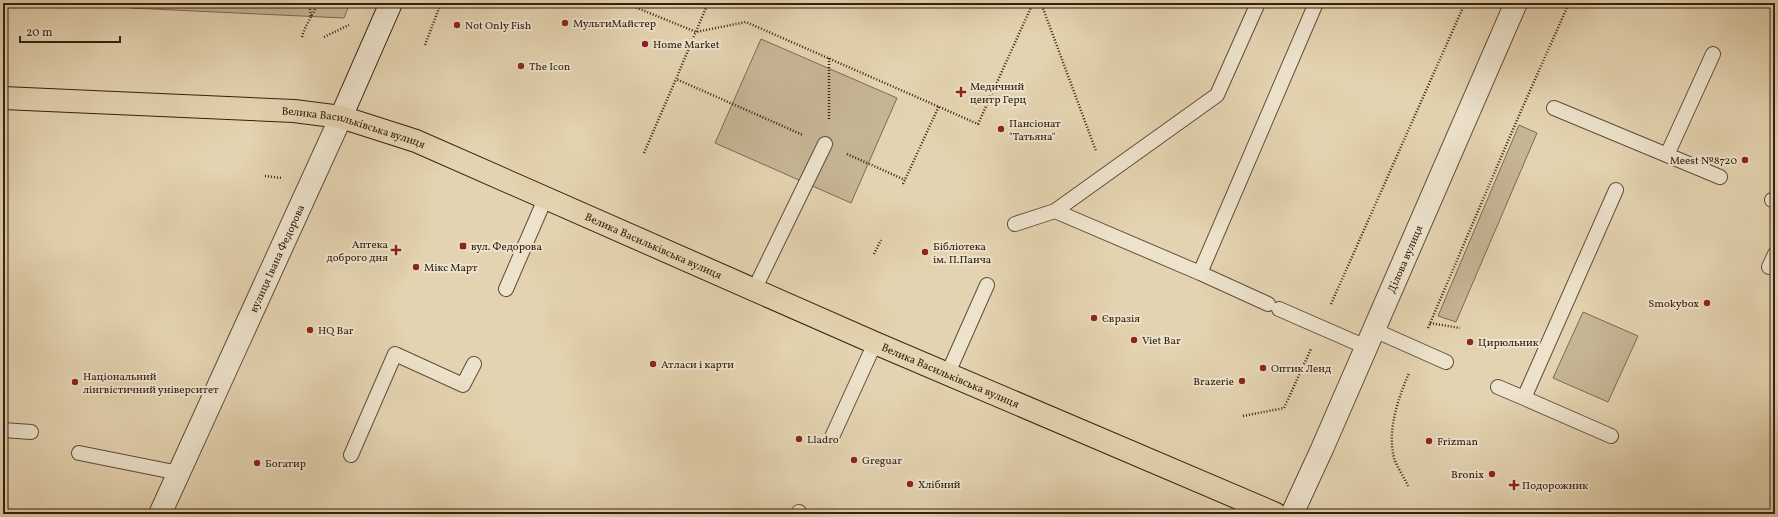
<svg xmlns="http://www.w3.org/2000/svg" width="1778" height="517" font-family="Vollkorn,serif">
	<rect width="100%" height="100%" fill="#e4d3b0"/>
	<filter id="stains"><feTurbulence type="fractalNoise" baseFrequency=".005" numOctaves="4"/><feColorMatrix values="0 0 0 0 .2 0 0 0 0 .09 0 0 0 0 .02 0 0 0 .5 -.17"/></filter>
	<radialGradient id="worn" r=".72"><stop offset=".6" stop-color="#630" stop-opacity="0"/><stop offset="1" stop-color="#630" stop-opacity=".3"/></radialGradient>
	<path fill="#c6b595" stroke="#7d6a53" d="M130,3h220l-6,15 -214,-10z
		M761,39l136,59 -46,105 -136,-60z
		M1519,125l18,8 -81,189 -18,-6z
		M1583,312l55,24 -30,66 -55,-24z"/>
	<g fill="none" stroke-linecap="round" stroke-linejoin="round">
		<defs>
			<path id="service" d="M1258,3l-41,92 -162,116 145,62 68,31
				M1554,108l113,47 46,-101
				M1667,155l53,22
				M1772,200l3,1
				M1015,224l40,-13
				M1769,267l6,-13
				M1200,273l116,-270
				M506,289l39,-90
				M754,290l71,-146
				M1279,309l87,38
				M1374,330l72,32
				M948,373l39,-88
				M1498,387l26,11 92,-208
				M1524,398l87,38
				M3,430l28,2
				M832,437l43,-94
				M79,453l100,20
				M351,455l44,-101 68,31 11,-21
				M798,514l1,-2"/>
			<g id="minor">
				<path id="s1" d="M160,514l181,-397"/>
			</g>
			<g id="tertiary">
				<path id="s2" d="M1292,514l30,-65 194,-446"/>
			</g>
			<path id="secondary" d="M341,117l50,-114"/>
			<g id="primary">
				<path id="s3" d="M3,98l291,13 47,6 75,24 459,202 401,171"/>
			</g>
		</defs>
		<use href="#service" stroke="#604d39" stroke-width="16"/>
		<use href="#minor" stroke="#604d39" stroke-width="24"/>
		<use href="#tertiary" stroke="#604d39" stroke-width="24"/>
		<use href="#secondary" stroke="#342011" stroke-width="24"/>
		<use href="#primary" stroke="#342011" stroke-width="24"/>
		<path stroke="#342011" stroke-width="2.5" stroke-dasharray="1 2" stroke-linecap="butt" d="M309,3l2,14
			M625,3l71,29 50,-10 232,102 55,-121
			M708,3l-32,76 127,56
			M1041,3l55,148
			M302,37c3,-12 11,-22 16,-34
			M324,37l25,-12
			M425,45l16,-42
			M829,58v62
			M644,153l32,-74
			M847,154l58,26
			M265,176l17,2
			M903,184l36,-78
			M874,254l7,-14
			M1331,304l134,-301
			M1430,323l30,5
			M1428,328l89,-208 52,-117
			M1243,416l41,-8 27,-59
			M1408,486c-4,-9 -11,-19 -14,-28 -7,-28 4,-59 15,-85"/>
		<use href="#service" stroke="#ede2cc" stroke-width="14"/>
		<use href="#minor" stroke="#ede2cc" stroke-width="22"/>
		<use href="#tertiary" stroke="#ede2cc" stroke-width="22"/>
		<use href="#secondary" stroke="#ede2cc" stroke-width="22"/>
		<use href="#primary" stroke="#e4d3b0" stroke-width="22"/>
	</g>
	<g fill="#8f2418" stroke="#ede2cc" stroke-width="1.5">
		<circle cx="565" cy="23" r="4"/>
		<circle cx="457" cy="25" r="4"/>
		<circle cx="645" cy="44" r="4"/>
		<circle cx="521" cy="66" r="4"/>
		<path d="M959 86h4v4h4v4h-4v4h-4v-4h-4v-4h4z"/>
		<circle cx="1001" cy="129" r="4"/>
		<circle cx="1745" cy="160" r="4"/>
		<rect x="459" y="242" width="8" height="8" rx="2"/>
		<path d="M394 244h4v4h4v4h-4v4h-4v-4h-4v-4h4z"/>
		<circle cx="925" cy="252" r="4"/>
		<circle cx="416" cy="267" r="4"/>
		<circle cx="1707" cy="303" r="4"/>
		<circle cx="1094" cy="318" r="4"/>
		<circle cx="310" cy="330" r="4"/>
		<circle cx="1134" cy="340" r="4"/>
		<circle cx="1470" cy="342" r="4"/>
		<circle cx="653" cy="364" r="4"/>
		<circle cx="1263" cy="368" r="4"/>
		<circle cx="1242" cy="381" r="4"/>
		<circle cx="75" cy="382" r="4"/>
		<circle cx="799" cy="439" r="4"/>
		<circle cx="1429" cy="441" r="4"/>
		<circle cx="854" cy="460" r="4"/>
		<circle cx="257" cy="463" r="4"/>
		<circle cx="1492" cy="474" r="4"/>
		<circle cx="910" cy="484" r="4"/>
		<path d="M1512 479h4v4h4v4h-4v4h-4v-4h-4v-4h4z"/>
	</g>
	<g text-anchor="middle" stroke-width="4" stroke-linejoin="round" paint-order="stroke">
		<g font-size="11" fill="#342011" stroke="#ede2cc" text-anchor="start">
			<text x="573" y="27">МультиМайстер</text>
			<text x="465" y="29">Not Only Fish</text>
			<text x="653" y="48">Home Market</text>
			<text x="529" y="70">The Icon</text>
			<text x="970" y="90">Медичний<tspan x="970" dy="13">центр Герц</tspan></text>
			<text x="1009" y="127">Пансіонат<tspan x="1009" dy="13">"Татьяна"</tspan></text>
			<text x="1737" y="164" text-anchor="end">Meest №8720</text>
			<text x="388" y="248" text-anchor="end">Аптека<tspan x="388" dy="13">доброго дня</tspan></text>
			<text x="471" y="250">вул. Федорова</text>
			<text x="933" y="250">Бібліотека<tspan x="933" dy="13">ім. П.Панча</tspan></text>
			<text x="424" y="271">Мікс Март</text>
			<text x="1699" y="307" text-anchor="end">Smokybox</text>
			<text x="1102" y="322">Євразія</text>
			<text x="318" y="334">HQ Bar</text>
			<text x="1142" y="344">Viet Bar</text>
			<text x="1478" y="346">Цирюльник</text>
			<text x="661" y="368">Атласи і карти</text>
			<text x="1271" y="372">Оптик Ленд</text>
			<text x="83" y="380">Національний<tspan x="83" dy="13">лінгвістичний університет</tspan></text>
			<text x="1234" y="385" text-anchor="end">Brazerie</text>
			<text x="807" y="443">Lladro</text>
			<text x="1437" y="445">Frizman</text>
			<text x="862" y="464">Greguar</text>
			<text x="265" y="467">Богатир</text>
			<text x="1484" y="478" text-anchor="end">Bronix</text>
			<text x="918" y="488">Хлібний</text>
			<text x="1522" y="489">Подорожник</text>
		</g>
		<g font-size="11" fill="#342011" stroke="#ede2cc">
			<text dy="4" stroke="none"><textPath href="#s3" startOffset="353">Велика Васильківська вулиця</textPath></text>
			<text dy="4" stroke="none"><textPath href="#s3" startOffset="677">Велика Васильківська вулиця</textPath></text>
			<text dy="4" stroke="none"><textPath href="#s1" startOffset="281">вулиця Івана Федорова</textPath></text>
			<text dy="4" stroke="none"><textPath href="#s2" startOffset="279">Ділова вулиця</textPath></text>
			<text dy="4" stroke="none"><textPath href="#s3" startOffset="1001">Велика Васильківська вулиця</textPath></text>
		</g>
	</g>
	<rect width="1778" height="517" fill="none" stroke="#e4d3b0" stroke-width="16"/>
	<rect x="4" y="4" width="1770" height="509" fill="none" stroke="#342011" stroke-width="2"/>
	<rect x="8" y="8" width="1762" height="501" fill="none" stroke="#342011"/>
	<path d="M20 36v6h100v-6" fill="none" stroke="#342011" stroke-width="2"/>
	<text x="26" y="36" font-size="12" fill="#342011" stroke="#ede2cc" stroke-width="3" paint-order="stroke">20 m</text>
	<rect width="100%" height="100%" filter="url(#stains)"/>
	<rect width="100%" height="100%" fill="url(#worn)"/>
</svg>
